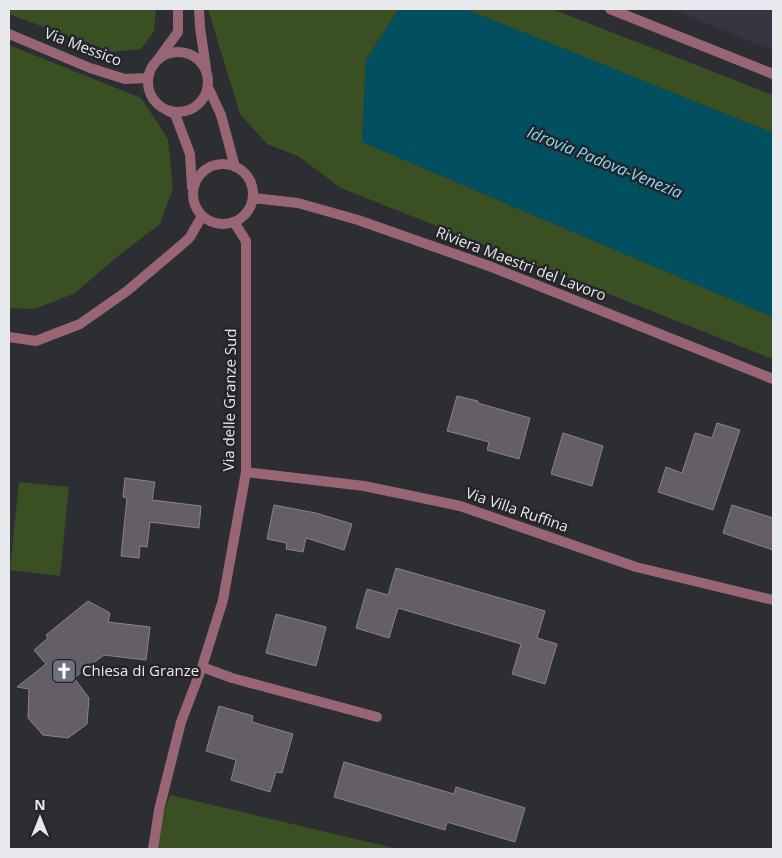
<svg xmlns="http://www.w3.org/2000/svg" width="782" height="858" font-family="'Open Sans',sans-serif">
	<rect width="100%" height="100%" fill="#2d2e34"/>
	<path fill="#353541" d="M671,9h102v42z"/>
	<path fill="#3a5023" d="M9,9h147l-2,22 -13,18 -29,3 -103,-38z
		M208,9h191l-33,51 -4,82 411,175v42l-432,-171 -43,-32 -31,-12 -27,-30z
		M465,9h87l221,86v38z
		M9,45l132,53 27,41 5,49 -13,36 -42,32 -43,37 -40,16 -26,-1z
		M19,482l50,5 -9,89 -50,-6z
		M170,795l228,54h-245l9,-32z"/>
	<path fill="#02505f" d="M399,9h66l308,124v184l-411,-175 4,-82z"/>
	<path fill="#655f65" stroke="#89838a" d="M457,396l21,5v2l52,15 -11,41 -32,-9 2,-8 -42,-11z
		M717,423l23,7 -27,80 -55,-18 8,-25 16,6 13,-40 17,5z
		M563,433l40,13 -11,40 -41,-12z
		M125,478l30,4 -3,18 49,6 -2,22 -49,-6 -3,25 -7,-1 -1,12 -18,-2 6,-58 -4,-1z
		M274,505l42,8 36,11 -8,26 -38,-12 -3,14 -17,-3 1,-6 -20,-4z
		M732,505l41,13v32l-50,-17z
		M396,568l149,43 -8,27 20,6 -12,40 -33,-10 9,-30 -123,-36 -9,30 -33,-10 11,-39 21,6z
		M88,601l22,12 -2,9 42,5 -4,33 -42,-5 -30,23 15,20 -2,26 -19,14 -25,-3 -15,-17 1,-29 -12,-2 29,-23 -12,-14 14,-12 -2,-3z
		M276,614l50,13 -10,39 -50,-13z
		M219,706l34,10 -1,6 41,12 -11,39 -6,-1 -6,20 -39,-12 5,-20 -30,-9z
		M344,762l110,32 2,-7 69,21 -10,34 -68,-20 -2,8 -111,-33z"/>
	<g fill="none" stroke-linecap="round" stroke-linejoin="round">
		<path stroke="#976573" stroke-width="10" d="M199,9l1,18 6,42
			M610,9l163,65
			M159,58l19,-26v-23
			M246,472l118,14 96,20 176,61 137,33
			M202,667l30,11 145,39
			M153,849l6,-39 22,-88 21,-55 21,-67 23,-128v-231l-12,-19"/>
		<path stroke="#976573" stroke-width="10" d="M9,34l81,34 35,11 23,-1
			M148 82a30 30 0 1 1 60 0a30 30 0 1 1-60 0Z
			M208,87l13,28 14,52
			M168,111l7,3 15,40 2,33
			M193 194a30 30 0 1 1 60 0a30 30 0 1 1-60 0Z
			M253,198l45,5 60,17 131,46 284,113
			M9,337l27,4 44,-17 47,-33 58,-49 5,-5 12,-21"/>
	</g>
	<defs>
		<symbol id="church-square" viewBox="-11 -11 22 22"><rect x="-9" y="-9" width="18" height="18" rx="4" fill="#6b7280" stroke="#24242a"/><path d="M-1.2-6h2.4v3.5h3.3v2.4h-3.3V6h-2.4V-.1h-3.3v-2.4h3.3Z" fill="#fff"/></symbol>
	</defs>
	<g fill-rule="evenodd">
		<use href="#church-square" x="50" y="657" width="28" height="28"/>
	</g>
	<g text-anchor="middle" stroke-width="5" stroke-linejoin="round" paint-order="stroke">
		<g font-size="15" fill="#e8e9ed" stroke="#24242a">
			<text transform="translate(83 47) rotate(21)" y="5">Via Messico</text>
			<text transform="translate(521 264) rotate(21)" y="5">Riviera Maestri del Lavoro</text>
			<text transform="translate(230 400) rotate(-89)" y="5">Via delle Granze Sud</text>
			<text transform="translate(517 510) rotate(19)" y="5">Via Villa Ruffina</text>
		</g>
		<g font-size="15" fill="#e8e9ed" stroke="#24242a" text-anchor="start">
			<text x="82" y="676">Chiesa di Granze</text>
		</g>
		<g font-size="16" font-style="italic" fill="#83dff7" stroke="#24242a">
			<text transform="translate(605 162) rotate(22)" y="6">Idrovia Padova-Venezia</text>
		</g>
	</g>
	<rect width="782" height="858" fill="none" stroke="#e8e9ed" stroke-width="20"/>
	<g transform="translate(40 818)" stroke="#24242a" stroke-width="4" paint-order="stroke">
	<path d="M0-4L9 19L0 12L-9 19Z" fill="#e8e9ed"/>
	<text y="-8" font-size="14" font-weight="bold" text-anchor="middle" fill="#e8e9ed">N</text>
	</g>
</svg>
